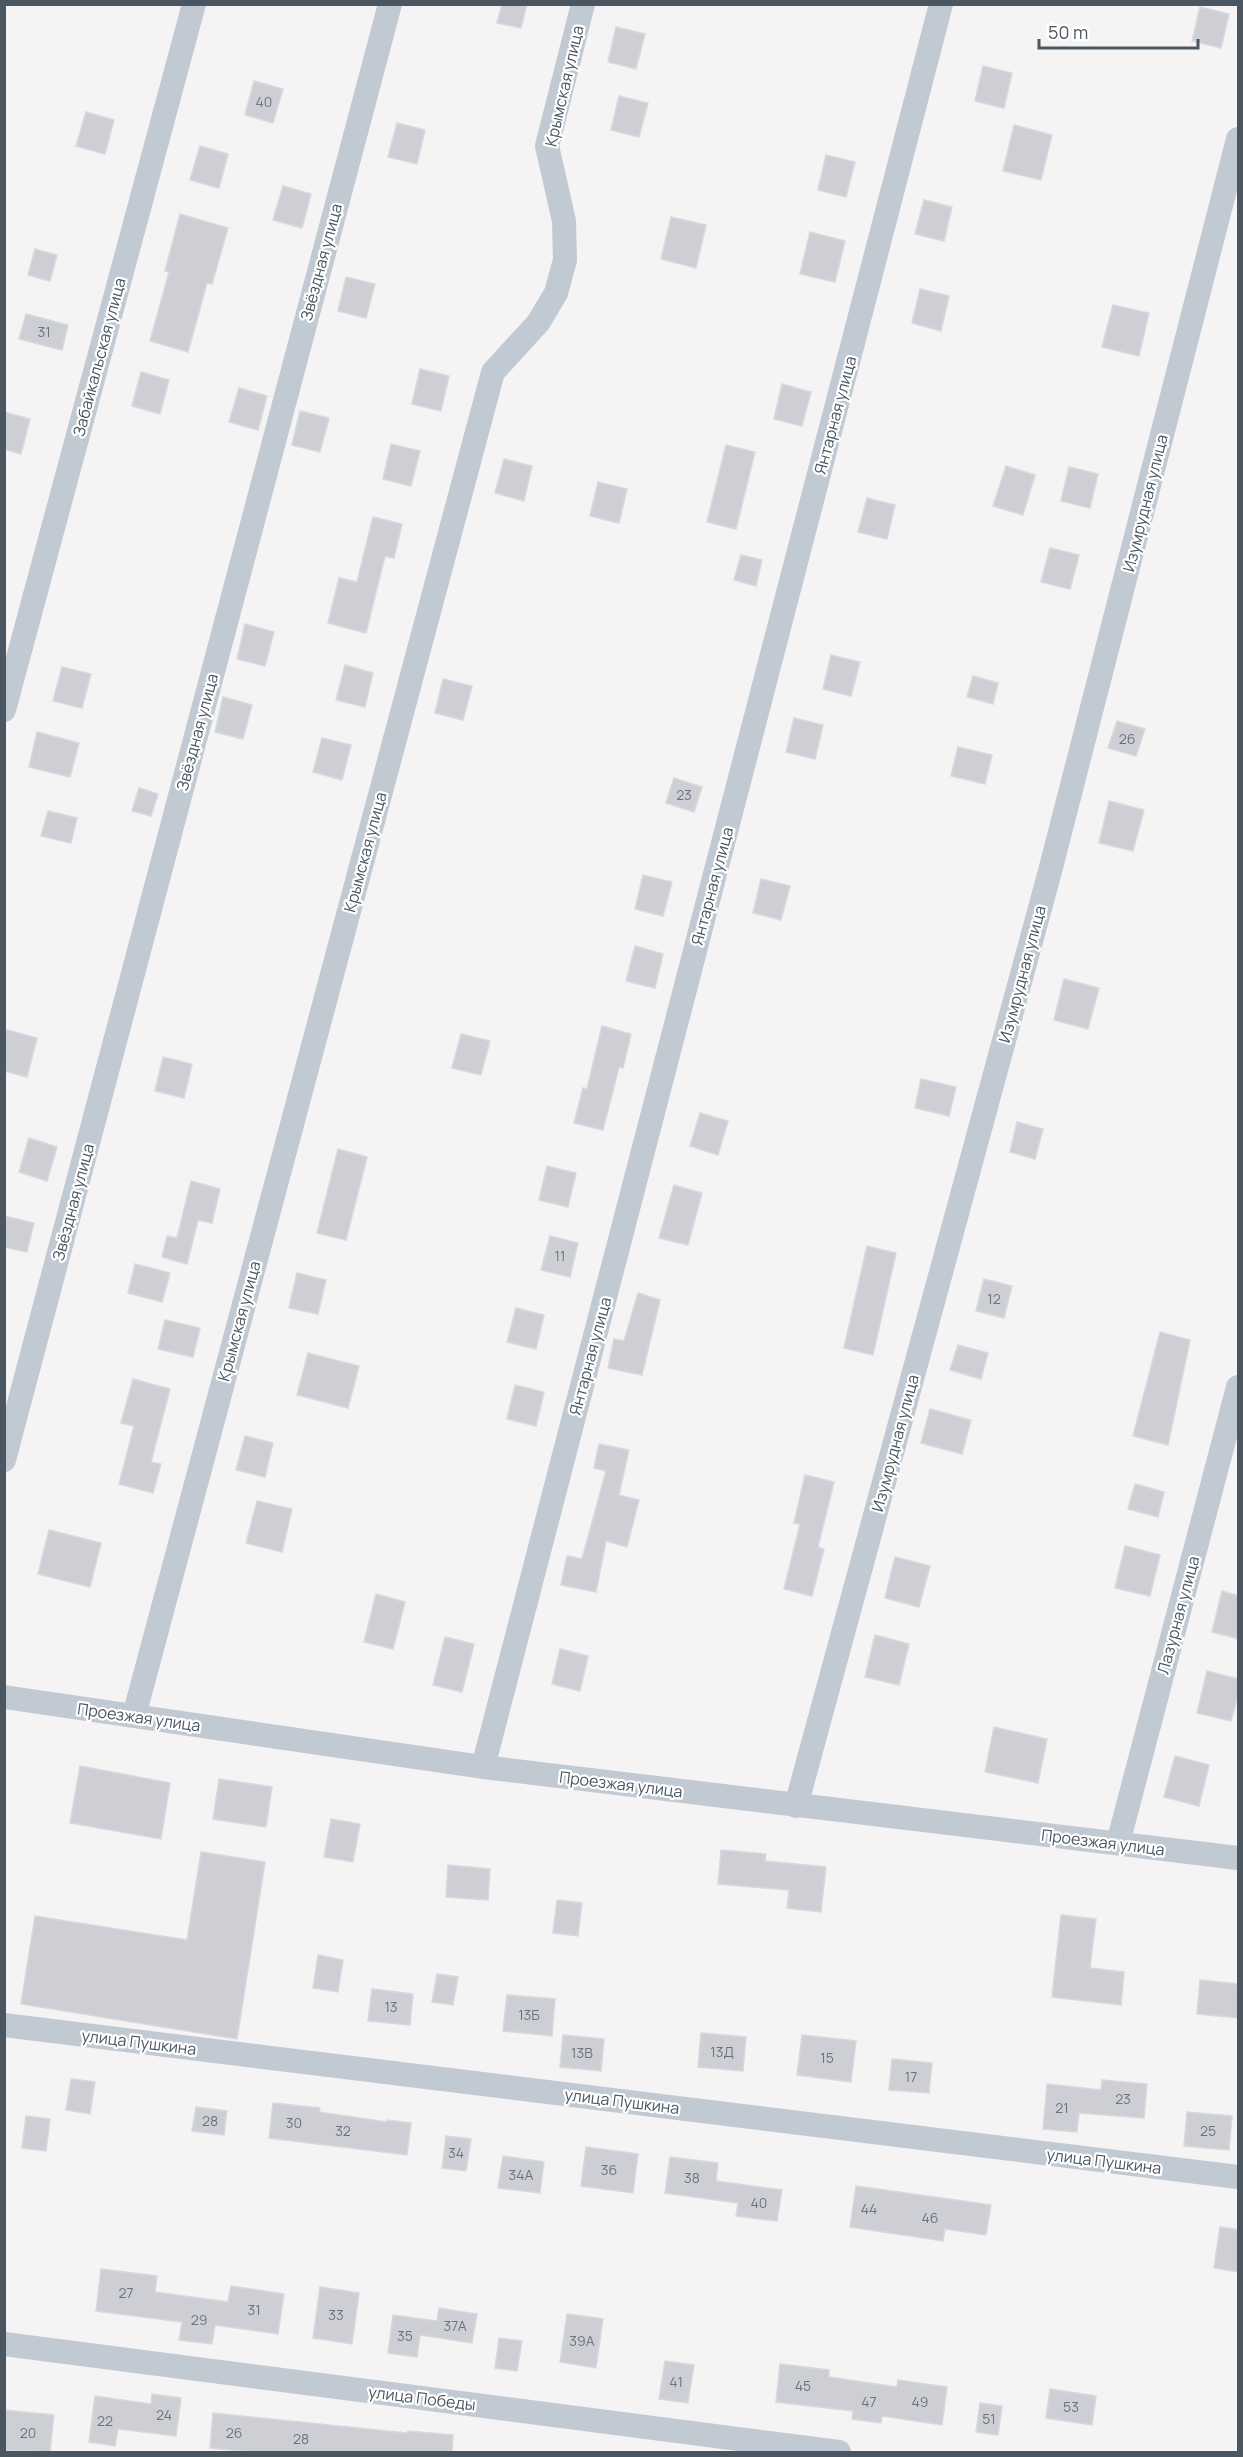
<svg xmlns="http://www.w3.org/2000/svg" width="1243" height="2457" font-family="Manrope,sans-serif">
	<rect width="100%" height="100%" fill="#f5f3f3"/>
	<path fill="#cdcfd5" stroke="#d7d9de" stroke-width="1.5" d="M502,4h25l-6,24 -24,-5z
		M1200,7l29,7 -8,34 -29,-7z
		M616,27l29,7 -9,35 -28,-7z
		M983,66l29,7 -8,35 -29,-7z
		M254,81l29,8 -10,34 -28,-8z
		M619,96l29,7 -9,34 -28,-7z
		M86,112l28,8 -9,34 -29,-8z
		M397,123l28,7 -8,34 -29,-7z
		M1014,125l38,10 -11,45 -38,-9z
		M200,146l28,8 -9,34 -29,-8z
		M826,155l29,7 -9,35 -28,-7z
		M283,186l28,8 -9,34 -29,-8z
		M924,200l28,7 -8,34 -29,-7z
		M180,214l48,14 -16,56 -5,-1 -19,69 -38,-11 19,-69 -4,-1z
		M671,217l35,8 -10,43 -35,-9z
		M810,232l35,9 -10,41 -35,-8z
		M35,249l22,6 -7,26 -22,-6z
		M346,277l29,7 -9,34 -28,-7z
		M920,289l29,7 -8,35 -29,-8z
		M1113,305l36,8 -10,43 -37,-9z
		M26,314l42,11 -6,25 -43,-11z
		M420,369l29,7 -8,35 -29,-7z
		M141,372l28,8 -9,34 -28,-8z
		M782,384l29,8 -9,34 -28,-7z
		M239,388l28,8 -9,34 -29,-8z
		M300,411l29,7 -9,34 -28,-7z
		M4,412l26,7 -9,35 -17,-5z
		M391,444l29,7 -9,35 -28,-7z
		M726,445l29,7 -19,77 -29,-7z
		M504,459l28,7 -8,35 -29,-8z
		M1006,466l29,9 -12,40 -30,-9z
		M1069,467l29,7 -8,34 -29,-7z
		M598,482l29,7 -8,34 -29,-7z
		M867,498l28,7 -8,34 -29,-7z
		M373,517l29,7 -8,34 -9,-2 -19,77 -38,-10 11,-45 18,4z
		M1050,548l29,7 -9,34 -29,-7z
		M741,555l21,5 -6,26 -22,-6z
		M245,624l29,8 -9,34 -28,-7z
		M831,655l29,7 -9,34 -28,-7z
		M345,665l28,8 -8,34 -29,-7z
		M62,667l29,7 -9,34 -29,-7z
		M973,676l25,7 -5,21 -26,-7z
		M443,679l29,7 -9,34 -28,-7z
		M223,697l29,8 -9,34 -28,-7z
		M794,718l29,7 -8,34 -29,-7z
		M1117,721l28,8 -9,27 -28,-8z
		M37,732l42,11 -9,34 -41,-10z
		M322,738l29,7 -9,35 -29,-8z
		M958,747l34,8 -7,29 -34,-8z
		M674,778l28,9 -8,25 -28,-9z
		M139,788l19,6 -7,22 -19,-5z
		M1109,801l35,9 -11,41 -34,-8z
		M48,811l29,7 -6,25 -30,-7z
		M643,875l29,7 -9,34 -28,-7z
		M761,879l29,7 -9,34 -28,-7z
		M635,946l28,8 -8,34 -29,-7z
		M1064,979l35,9 -11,41 -34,-9z
		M602,1026l29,8 -8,34 -4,-1 -16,63 -29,-7 9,-35 4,1z
		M4,1029l33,9 -10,39 -23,-6z
		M461,1034l29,7 -9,34 -29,-7z
		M163,1057l29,7 -8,34 -29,-7z
		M921,1079l35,8 -7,29 -34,-8z
		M700,1113l28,8 -10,34 -28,-9z
		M1017,1122l26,7 -8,30 -25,-7z
		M29,1138l28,9 -10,34 -28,-9z
		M338,1149l29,8 -21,83 -29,-7z
		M547,1166l29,7 -8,34 -29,-7z
		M191,1181l29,8 -8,34 -14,-3 -11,44 -25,-7 5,-21 10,2z
		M674,1185l28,8 -14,52 -29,-7z
		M4,1216l30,7 -7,29 -23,-5z
		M550,1236l28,7 -8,34 -29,-7z
		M867,1246l29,7 -23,102 -29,-7z
		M135,1264l35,9 -8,29 -34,-9z
		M297,1273l29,7 -8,34 -29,-6z
		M984,1279l28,7 -8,32 -28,-7z
		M638,1293l22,7 -18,75 -34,-7 6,-29 10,2z
		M516,1308l28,7 -8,34 -29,-7z
		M165,1320l35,8 -7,29 -35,-8z
		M1160,1332l30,8 -22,105 -35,-9z
		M958,1345l30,8 -7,26 -31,-9z
		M308,1353l51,13 -11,42 -51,-13z
		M133,1379l37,10 -19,73 10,2 -8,29 -34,-9 15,-58 -13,-3z
		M515,1385l29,7 -8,34 -29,-7z
		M930,1409l41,11 -9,34 -41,-11z
		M245,1436l28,7 -8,34 -29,-7z
		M599,1444l30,6 -10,45 20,5 -12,47 -21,-6 -10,51 -35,-7 6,-29 15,3 24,-88 -12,-3z
		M805,1475l29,7 -16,65 6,2 -12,47 -28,-7 16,-65 -6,-1z
		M1135,1484l29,8 -6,25 -30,-8z
		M257,1501l35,8 -10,43 -36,-9z
		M49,1530l52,13 -11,44 -52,-13z
		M1125,1546l35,9 -10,41 -35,-8z
		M895,1557l35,9 -11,41 -34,-9z
		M1222,1591l17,5v43l-27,-7z
		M376,1594l29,8 -12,47 -29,-7z
		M875,1635l34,9 -10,41 -34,-8z
		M445,1637l29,7 -12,48 -29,-7z
		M560,1649l28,7 -8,35 -28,-7z
		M1207,1671l32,8v13l-8,29 -34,-8z
		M994,1727l53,12 -9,44 -53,-11z
		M1175,1756l34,9 -10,41 -35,-9z
		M80,1766l90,17 -9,56 -91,-16z
		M219,1779l53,8 -6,40 -53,-8z
		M331,1819l29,5 -7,38 -29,-5z
		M721,1850l45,4 -1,7 61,6 -5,45 -34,-4 2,-18 -71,-6z
		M201,1852l64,10 -28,177 -216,-35 14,-88 152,24z
		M448,1865l42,4 -2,31 -42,-3z
		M557,1900l25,3 -4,33 -25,-3z
		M1061,1915l35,4 -6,49 34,4 -3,33 -69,-8z
		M318,1955l25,5 -5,32 -25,-4z
		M437,1974l21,3 -5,28 -21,-3z
		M1200,1980l39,4v34l-42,-4z
		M372,1989l41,5 -3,31 -42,-4z
		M507,1995l48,4 -3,37 -49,-5z
		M701,2033l45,4 -3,34 -45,-4z
		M563,2035l41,4 -3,32 -41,-4z
		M802,2035l54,6 -5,41 -54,-7z
		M892,2059l40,4 -3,30 -40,-3z
		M71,2079l24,3 -5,32 -24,-4z
		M1102,2080l45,4 -3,34 -65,-5 -2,19 -34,-3 4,-45 54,6z
		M273,2103l47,5 -1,4 68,10v-2l24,3 -4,32 -138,-17z
		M196,2107l31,4 -3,24 -32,-4z
		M1187,2112l45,4 -3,34 -45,-4z
		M26,2116l24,3 -4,32 -24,-3z
		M446,2136l25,3 -5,32 -24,-3z
		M586,2147l52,7 -5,39 -52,-7z
		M503,2156l41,6 -4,31 -42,-5z
		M670,2157l48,6 -2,18 66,9 -5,31 -41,-5 2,-13 -73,-10z
		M856,2186l135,19 -5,30 -41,-6 -2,12 -93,-14z
		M1220,2227l19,3v42l-25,-4z
		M101,2269l56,7 -2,16 73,10 3,-16 53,8 -6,40 -63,-9 -3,19 -33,-4 3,-18 -86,-11z
		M320,2287l39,6 -7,51 -39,-6z
		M439,2308l38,6 -5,29 -52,-8 -3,22 -29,-4 5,-38 44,6z
		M567,2314l36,5 -7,49 -36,-6z
		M499,2338l23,3 -5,30 -22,-3z
		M665,2361l29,4 -6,38 -29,-4z
		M780,2364l49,6v7l68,10 1,-7 49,7 -5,38 -60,-9 -1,7 -29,-4 1,-8 -77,-9z
		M1050,2389l46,7 -4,29 -46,-7z
		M152,2394l29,4 -5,38 -58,-7 -3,17 -26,-4 6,-46 56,8z
		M980,2403l22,3 -4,29 -22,-3z
		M4,2410l50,5 -4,37 -46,-2z
		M213,2413l194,20 1,-2 45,4 -1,17h-198l-44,-4z"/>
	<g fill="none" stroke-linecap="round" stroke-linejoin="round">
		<path stroke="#c1cad2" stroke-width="24" d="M4,710l190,-706
			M4,1460l386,-1456
			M4,1697l479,70 755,91
			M134,1716l359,-1344 45,-49 18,-30 9,-33 -1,-39 -17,-75 36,-142
			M483,1767l458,-1763
			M796,1806l253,-931 189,-736
			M1118,1843l120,-456
			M4,2025l1234,152
			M4,2344l835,108"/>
	</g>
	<g text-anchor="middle" stroke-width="4.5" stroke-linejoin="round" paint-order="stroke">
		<g font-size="14" fill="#6b747e">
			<text x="264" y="107">40</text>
			<text x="44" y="337">31</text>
			<text x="1127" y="744">26</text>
			<text x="684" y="800">23</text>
			<text x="560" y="1261">11</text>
			<text x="994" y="1304">12</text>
			<text x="391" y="2012">13</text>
			<text x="529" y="2020">13Б</text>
			<text x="722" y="2057">13Д</text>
			<text x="582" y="2058">13В</text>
			<text x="827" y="2063">15</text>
			<text x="911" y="2082">17</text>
			<text x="1123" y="2104">23</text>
			<text x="1062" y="2113">21</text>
			<text x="210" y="2126">28</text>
			<text x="294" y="2128">30</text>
			<text x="343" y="2136">32</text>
			<text x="1208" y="2136">25</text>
			<text x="456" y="2158">34</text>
			<text x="609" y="2175">36</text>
			<text x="521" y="2180">34А</text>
			<text x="692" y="2183">38</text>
			<text x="759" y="2208">40</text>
			<text x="869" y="2214">44</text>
			<text x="930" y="2223">46</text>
			<text x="126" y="2298">27</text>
			<text x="254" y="2315">31</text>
			<text x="336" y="2320">33</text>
			<text x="199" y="2325">29</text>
			<text x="455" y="2331">37А</text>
			<text x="405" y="2341">35</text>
			<text x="582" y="2346">39А</text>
			<text x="676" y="2387">41</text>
			<text x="803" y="2391">45</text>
			<text x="869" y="2407">47</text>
			<text x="920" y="2407">49</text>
			<text x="1071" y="2412">53</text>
			<text x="164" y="2420">24</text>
			<text x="989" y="2424">51</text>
			<text x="105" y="2426">22</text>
			<text x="28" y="2438">20</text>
			<text x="234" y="2438">26</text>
			<text x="301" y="2444">28</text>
		</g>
		<g font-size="16" fill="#4a5661" stroke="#fff">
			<text transform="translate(564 86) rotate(-77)" y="6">Крымская улица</text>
			<text transform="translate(321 262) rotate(-75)" y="6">Звёздная улица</text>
			<text transform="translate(99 357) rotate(-75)" y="6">Забайкальская улица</text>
			<text transform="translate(835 415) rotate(-75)" y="6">Янтарная улица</text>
			<text transform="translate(1145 503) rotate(-76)" y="6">Изумрудная улица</text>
			<text transform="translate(197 732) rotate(-75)" y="6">Звёздная улица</text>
			<text transform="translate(365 852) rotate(-75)" y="6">Крымская улица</text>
			<text transform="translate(712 886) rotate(-75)" y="6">Янтарная улица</text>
			<text transform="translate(1022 974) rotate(-75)" y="6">Изумрудная улица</text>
			<text transform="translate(73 1202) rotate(-75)" y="6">Звёздная улица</text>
			<text transform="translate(239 1321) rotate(-75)" y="6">Крымская улица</text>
			<text transform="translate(590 1356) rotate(-75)" y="6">Янтарная улица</text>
			<text transform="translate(895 1443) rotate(-75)" y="6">Изумрудная улица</text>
			<text transform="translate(1178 1615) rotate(-75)" y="6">Лазурная улица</text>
			<text transform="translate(139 1717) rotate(8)" y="6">Проезжая улица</text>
			<text transform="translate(621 1784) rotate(7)" y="6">Проезжая улица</text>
			<text transform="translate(1103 1842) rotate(7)" y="6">Проезжая улица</text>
			<text transform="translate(139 2042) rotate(7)" y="6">улица Пушкина</text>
			<text transform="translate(622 2101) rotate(7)" y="6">улица Пушкина</text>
			<text transform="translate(1104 2161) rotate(7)" y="6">улица Пушкина</text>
			<text transform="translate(422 2398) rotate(7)" y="6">улица Победы</text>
		</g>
	</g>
	<rect width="1243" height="2457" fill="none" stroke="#4a5661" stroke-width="12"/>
	<path d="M1039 39v9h159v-9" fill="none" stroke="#4a5661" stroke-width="3"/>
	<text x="1048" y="39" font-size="18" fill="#4a5661" stroke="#ffffff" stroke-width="4.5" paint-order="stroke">50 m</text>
</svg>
